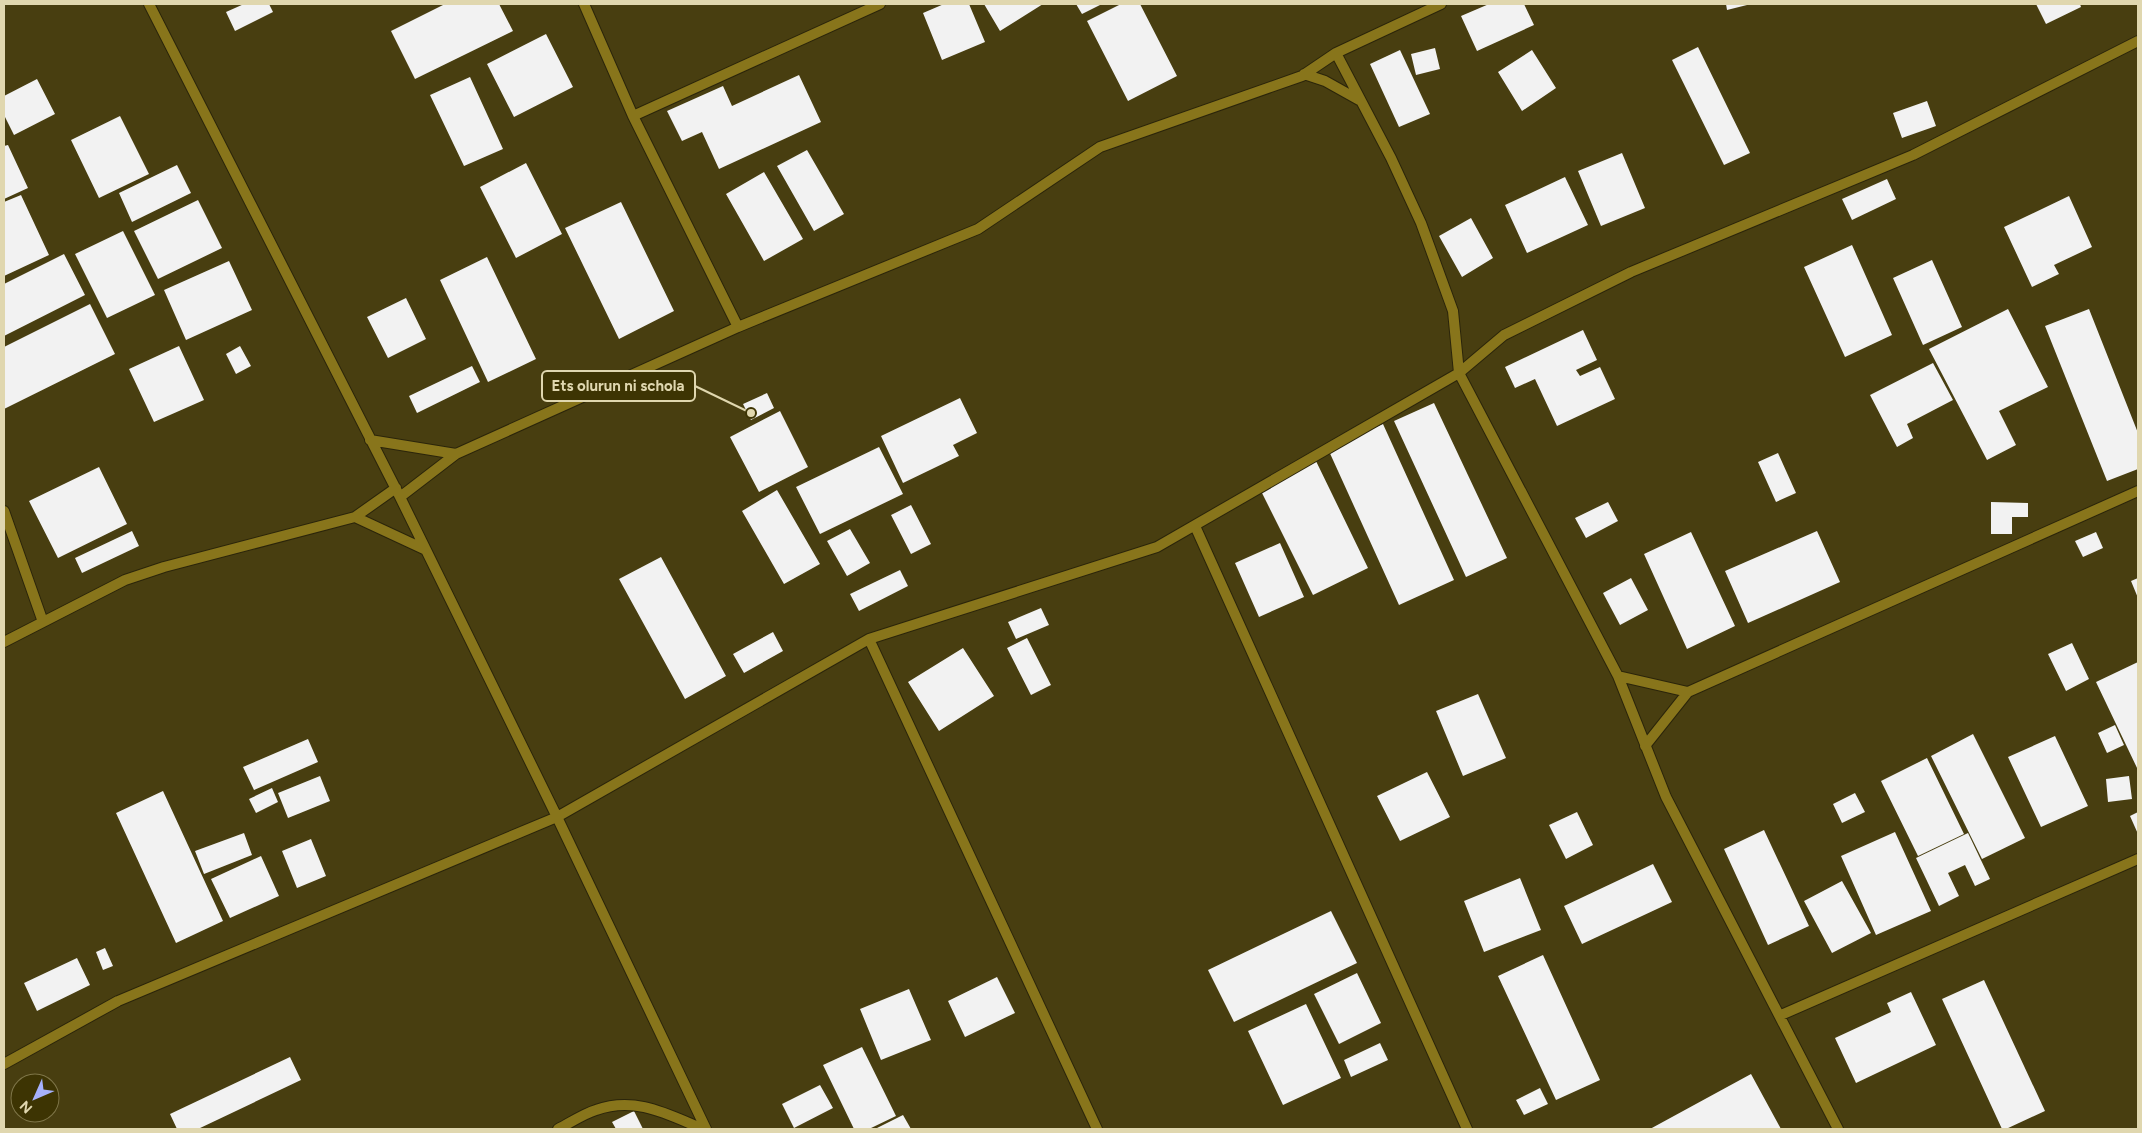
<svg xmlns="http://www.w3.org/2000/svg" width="2142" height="1133" font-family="Figtree,sans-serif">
	<rect width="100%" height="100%" fill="#483e10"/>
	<path fill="#f2f2f2" d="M244,4h25l4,8 -38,19 -9,-19z
		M445,4h54l14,27 -98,48 -24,-48z
		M944,4h25l16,38 -43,18 -19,-47z
		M984,4h59l-43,27z
		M1076,4h26l-20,10z
		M1121,4h19l37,72 -49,25 -41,-80z
		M1489,4h35l10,21 -57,26 -16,-35z
		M1726,4h25l-24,6z
		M2036,4h44l1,3 -35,17z
		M546,34l27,53 -59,30 -27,-53z
		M1698,47l52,106 -26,12 -52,-105z
		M1435,48l5,21 -24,6 -5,-21z
		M1400,50l30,64 -31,13 -29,-63z
		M1532,50l24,38 -34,23 -24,-39z
		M799,75l22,47 -102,47 -17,-37 -20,9 -15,-30 56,-25 9,20z
		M470,77l33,72 -39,17 -34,-71z
		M37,79l18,35 -41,21 -10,-20v-19z
		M1927,101l9,25 -34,12 -9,-25z
		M120,116l29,58 -50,24 -28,-58z
		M8,145l20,43 -24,11v-53z
		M807,150l37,64 -30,17 -37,-65z
		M1622,153l23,55 -44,18 -23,-55z
		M526,163l36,71 -46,24 -36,-71z
		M177,165l14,28 -59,29 -13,-29z
		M764,172l39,67 -39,22 -38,-67z
		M1565,177l23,48 -61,28 -22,-48z
		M1887,179l9,20 -44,21 -10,-21z
		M21,195l28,60 -45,21v-74z
		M2069,196l23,51 -38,18 5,9 -27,13 -28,-60z
		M198,200l24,48 -64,31 -24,-48z
		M621,202l53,109 -55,28 -54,-111z
		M1471,218l22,40 -31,19 -23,-41z
		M123,231l32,64 -48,23 -32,-64z
		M1852,245l40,90 -47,22 -41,-90z
		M64,254l21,41 -81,41v-52z
		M487,257l49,102 -48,23 -48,-102z
		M1932,260l30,67 -39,18 -30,-67z
		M229,261l23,49 -66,30 -22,-50z
		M406,298l20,41 -38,19 -21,-41z
		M90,304l25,50 -111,55v-62z
		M2008,309l40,78 -49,24 17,34 -29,15 -58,-111z
		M2089,309l49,124v36l-31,12 -62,-155z
		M1583,330l14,30 -21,10 4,6 20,-9 15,32 -58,27 -22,-47 -20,9 -10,-21z
		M179,346l25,54 -50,22 -25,-53z
		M240,346l11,20 -15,8 -10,-20z
		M1933,363l20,37 -46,24 6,14 -16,9 -27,-52z
		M472,366l8,16 -63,31 -8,-17z
		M767,393l7,15 -23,12 -8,-16z
		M960,398l17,35 -24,12 6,11 -56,27 -22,-47z
		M1434,403l73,155 -41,19 -72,-156z
		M780,411l28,56 -49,25 -29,-55z
		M1383,424l71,156 -55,25 -71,-156z
		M879,447l24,47 -83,40 -24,-47z
		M1778,453l18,40 -20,9 -18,-40z
		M1315,459l53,109 -55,27 -54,-108z
		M99,467l28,57 -69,34 -29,-57z
		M777,490l43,74 -36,20 -42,-73z
		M1608,502l10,19 -32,17 -11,-20z
		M1991,502l37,1v14h-16v17h-21z
		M911,505l20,39 -20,10 -20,-39z
		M850,529l20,34 -23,13 -20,-35z
		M132,531l7,15 -57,27 -7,-15z
		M1817,531l23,51 -92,41 -23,-52z
		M1691,532l44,94 -48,23 -43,-95z
		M2096,532l7,16 -20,9 -8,-16z
		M1280,543l24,54 -45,20 -24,-54z
		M661,557l65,119 -41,23 -66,-120z
		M900,570l8,16 -49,25 -9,-17z
		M1631,578l17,32 -28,15 -17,-32z
		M2138,578v20l-7,-17z
		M1041,608l8,17 -33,14 -8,-17z
		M773,632l10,19 -39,22 -11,-19z
		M1027,638l24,47 -20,10 -24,-47z
		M2072,643l17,36 -23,12 -18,-37z
		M963,648l31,48 -55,35 -31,-49z
		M2138,662v108l-42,-88z
		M1478,694l28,64 -43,18 -27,-65z
		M2115,725l9,20 -17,8 -9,-20z
		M1973,734l52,104 -43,21 -51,-103z
		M2055,736l33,70 -47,21 -33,-70z
		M308,739l10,23 -64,28 -11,-23z
		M1927,758l37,76 -46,22 -37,-75z
		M1427,772l23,45 -50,24 -23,-45z
		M320,776l10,25 -42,17 -10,-25z
		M2129,776l3,23 -24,3 -2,-23z
		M272,788l6,14 -22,11 -7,-14z
		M163,791l60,130 -47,22 -60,-130z
		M1855,793l10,19 -23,11 -9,-19z
		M1577,812l16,33 -27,14 -17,-34z
		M2138,812v22l-8,-18z
		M1764,830l45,96 -41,19 -44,-96z
		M1895,832l36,79 -55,24 -35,-79z
		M244,833l8,22 -48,19 -9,-23z
		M1968,833l22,46 -15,7 -10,-21 -17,8 11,23 -20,10 -23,-48z
		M311,839l15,37 -29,12 -15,-37z
		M261,856l18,40 -49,22 -19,-39z
		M1653,864l19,38 -90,42 -18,-38z
		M1520,878l21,52 -57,22 -20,-51z
		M1842,881l29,52 -39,20 -28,-52z
		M1331,911l26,52 -123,59 -26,-52z
		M105,948l8,18 -10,4 -7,-18z
		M1543,955l57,125 -44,20 -58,-124z
		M77,958l13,27 -53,26 -13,-28z
		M1357,973l24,50 -42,21 -25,-50z
		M997,977l18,36 -50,24 -17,-36z
		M1984,980l61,131 -39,18h-4l-60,-130z
		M909,989l22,51 -50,20 -21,-51z
		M1911,992l25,53 -80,38 -21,-45 56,-26 -4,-9z
		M1306,1004l35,74 -58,27 -35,-74z
		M1380,1043l8,17 -37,17 -7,-17z
		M862,1047l34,69 -27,13h-15l-31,-64z
		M290,1057l11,23 -103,49h-21l-7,-15z
		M1751,1074l30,55h-131z
		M820,1085l13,23 -39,20 -12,-24z
		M1540,1088l8,16 -24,11 -8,-15z
		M634,1111l9,18h-27l-4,-7z
		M903,1115l8,14h-36z"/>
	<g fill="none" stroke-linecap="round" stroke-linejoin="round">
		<defs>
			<path id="minor" d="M149,4l251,493 157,320 149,312
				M584,4l49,112 105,211
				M1336,53l55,105 30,65 32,88 6,62 159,303 48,121 172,332
				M1304,74l21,7 34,19
				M633,116l247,-112
				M370,440l86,14
				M400,497l56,-43 282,-127 240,-98 122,-82 202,-71 34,-23 105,-49
				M4,511l39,111
				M355,517l71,33
				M1195,526l272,603
				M869,639l228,490
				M4,642l121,-62 39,-13 191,-50 41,-29
				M1618,676l70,16 450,-201
				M1645,746l43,-54
				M1781,1015l357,-156
				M4,1064l114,-63 439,-184 312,-178 288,-92 302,-174 45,-38 127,-63 282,-117 225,-114
				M558,1129c12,-6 25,-15 38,-19 39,-14 71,4 107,19"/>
		</defs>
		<use href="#minor" stroke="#2b250a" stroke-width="12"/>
		<use href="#minor" stroke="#88751b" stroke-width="10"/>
	</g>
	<path fill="none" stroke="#e0d7af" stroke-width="2" d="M751 413L695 386"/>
	<circle fill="#e0d7af" stroke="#3d3403" stroke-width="2" cx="751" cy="413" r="5"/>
	<rect fill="#3d3403" stroke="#e0d7af" stroke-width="2" x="542" y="371" width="153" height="30" rx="5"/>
	<g font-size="15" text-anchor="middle" font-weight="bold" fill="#e0d7af">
		<text x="618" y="391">Ets olurun ni schola</text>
	</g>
	<rect width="2142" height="1133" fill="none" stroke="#e0d7af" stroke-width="10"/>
	<g transform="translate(35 1098) rotate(225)"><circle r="24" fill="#3d3403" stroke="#7e7548"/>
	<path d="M0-4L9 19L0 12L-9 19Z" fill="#a6b1fc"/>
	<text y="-8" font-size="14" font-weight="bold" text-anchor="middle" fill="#e0d7af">N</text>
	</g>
</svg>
